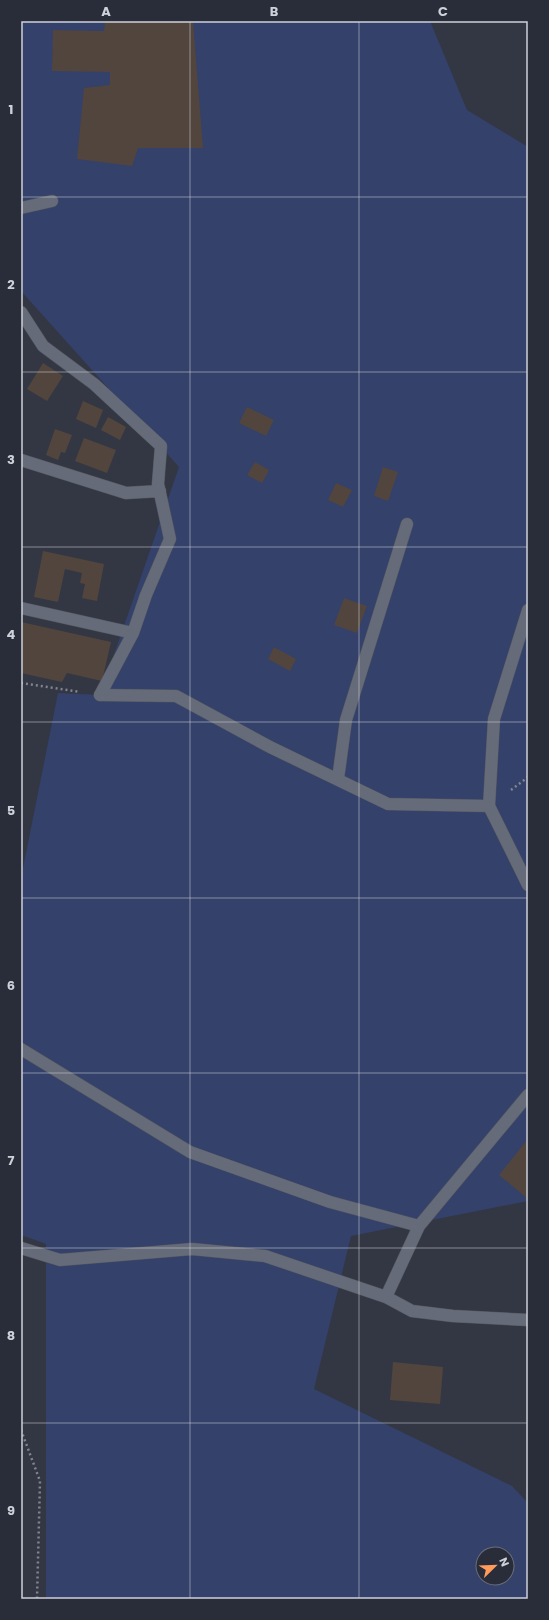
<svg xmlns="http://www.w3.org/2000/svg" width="549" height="1620" font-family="Poppins,sans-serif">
	<rect width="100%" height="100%" fill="#333743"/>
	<path fill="#33416b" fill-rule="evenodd" d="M21,21h409l37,89 61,37v1054l-177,35 -37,153 198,97 16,17v96h-482v-355l-25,-9v-357l37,-185 42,2 79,-228 -158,-176zM483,1554h24v24h-24z"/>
	<path fill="#52453d" d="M105,21h88l10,127h-65l-6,18 -55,-7 7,-71 26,-3v-13l-58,-1 1,-41 51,1z
		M43,363l20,13 -16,25 -20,-12z
		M83,401l20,9 -7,18 -20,-9z
		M247,407l27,13 -8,16 -27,-13z
		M108,417l18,10 -6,13 -19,-10z
		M55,429l17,6 -7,18 -4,-1 -3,8 -12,-5z
		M84,438l32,12 -9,23 -32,-12z
		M255,462l14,8 -7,13 -15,-8z
		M383,467l15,5 -10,29 -14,-5z
		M336,483l16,7 -9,17 -15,-7z
		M43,551l61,13 -7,37 -15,-3 3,-14 -5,-1 2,-10 -17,-4 -7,33 -24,-5z
		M344,598l23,8 -10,27 -23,-8z
		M21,622l90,20 -9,39 -35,-8 -5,9 -41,-9z
		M274,647l22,12 -6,12 -22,-12z
		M528,1139v60l-29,-24z
		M393,1362l50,5 -3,37 -50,-4z"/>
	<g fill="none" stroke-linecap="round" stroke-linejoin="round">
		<defs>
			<path id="lane" d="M100,695l76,1 94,51 118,57 101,2
				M338,779l8,-59 61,-196"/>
			<path id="street" d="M21,208l31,-7
				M21,312l22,34 51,38 67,62 -3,38 12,55 -24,56 -13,38 -33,62
				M21,460l105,33 34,-2
				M21,608l112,25
				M528,610l-34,109 -5,87 39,79
				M21,1049l169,103 140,50 89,24 109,-131
				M21,1248l39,12 132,-11 73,7 121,41 26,14 41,5 75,4
				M386,1297l33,-71"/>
		</defs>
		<use href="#lane" stroke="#50545e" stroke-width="13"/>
		<use href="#street" stroke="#50545e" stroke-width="13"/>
		<path stroke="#82858f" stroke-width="2.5" stroke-dasharray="2 3" stroke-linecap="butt" d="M21,683l59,9
			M511,790l17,-13
			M21,1430l19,51 -3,118"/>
		<use href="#lane" stroke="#656b78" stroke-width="12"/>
		<use href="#street" stroke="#656b78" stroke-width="12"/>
	</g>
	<path fill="none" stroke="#ced1d9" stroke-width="1" stroke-opacity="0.55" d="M190,21v1578M359,21v1578M21,197h507M21,372h507M21,547h507M21,722h507M21,898h507M21,1073h507M21,1248h507M21,1423h507"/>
	<rect width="549" height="1620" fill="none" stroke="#292d39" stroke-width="44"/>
	<g transform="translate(495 1566) rotate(67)"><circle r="19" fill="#292d39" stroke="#6b6f79"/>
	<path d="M0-3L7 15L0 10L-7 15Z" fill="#ff9b5b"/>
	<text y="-6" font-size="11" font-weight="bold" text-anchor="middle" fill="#ced1d9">N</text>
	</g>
	<rect x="22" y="22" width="505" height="1576" fill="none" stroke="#ced1d9" stroke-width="1.5"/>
	<g font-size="13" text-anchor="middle" font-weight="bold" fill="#ced1d9">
		<text x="106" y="16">A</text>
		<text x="274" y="16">B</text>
		<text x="443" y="16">C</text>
		<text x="11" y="114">1</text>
		<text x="11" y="289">2</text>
		<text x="11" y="464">3</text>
		<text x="11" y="639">4</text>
		<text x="11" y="815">5</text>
		<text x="11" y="990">6</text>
		<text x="11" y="1165">7</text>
		<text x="11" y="1340">8</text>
		<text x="11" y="1515">9</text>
	</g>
</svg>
